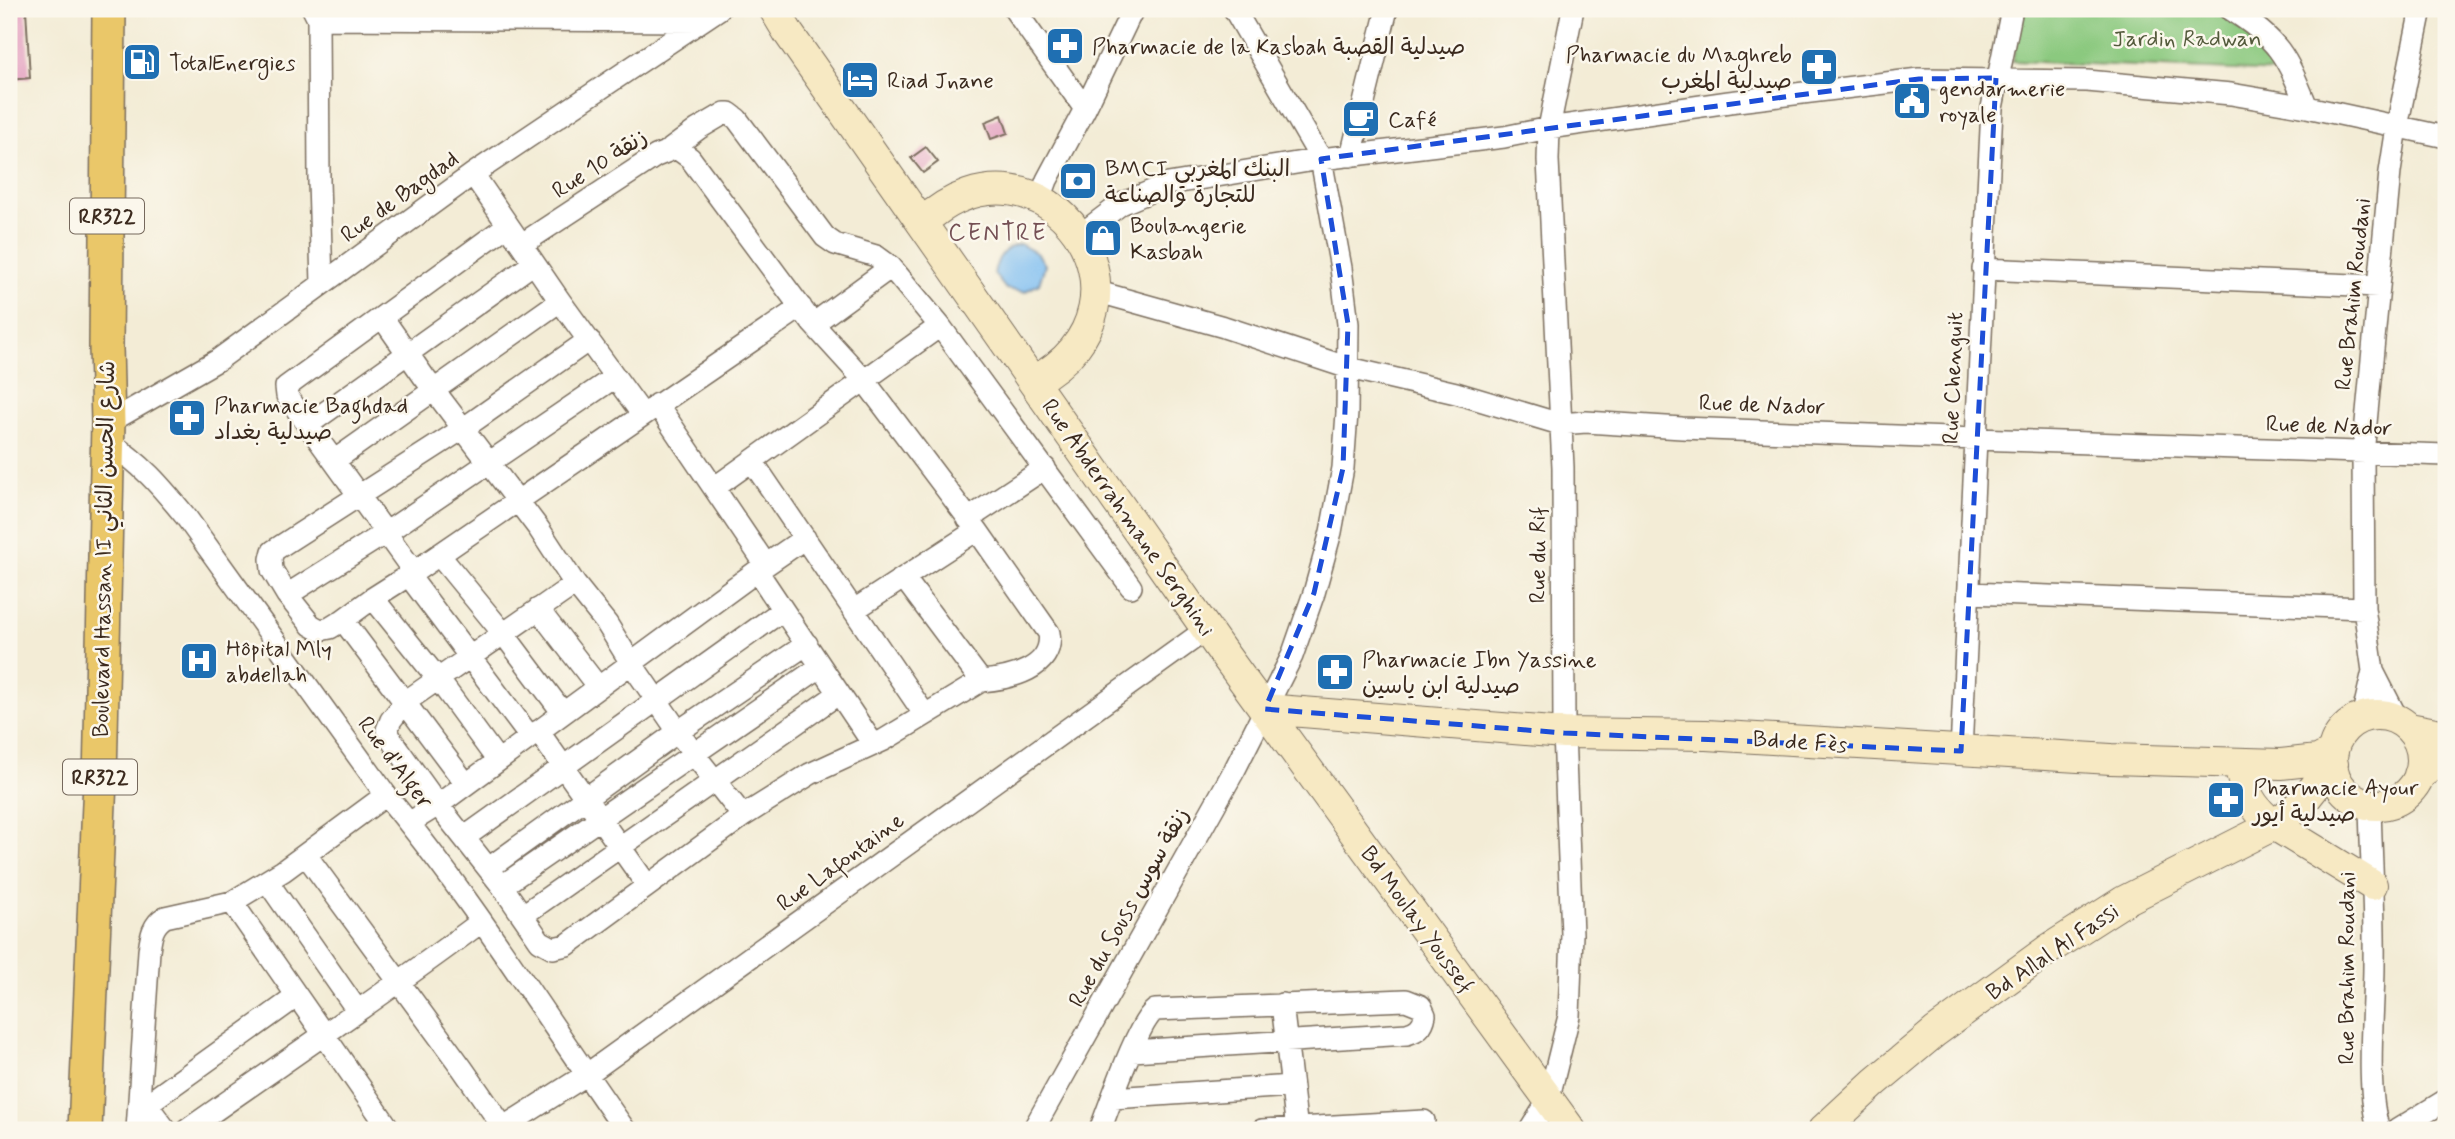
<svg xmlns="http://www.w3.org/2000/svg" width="2455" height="1139" font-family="Mynerve,'Playpen Sans Arabic',sans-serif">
	<rect width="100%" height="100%" fill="#fbf7ec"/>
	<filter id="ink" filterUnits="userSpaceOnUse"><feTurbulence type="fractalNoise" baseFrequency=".0143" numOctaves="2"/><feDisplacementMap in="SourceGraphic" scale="14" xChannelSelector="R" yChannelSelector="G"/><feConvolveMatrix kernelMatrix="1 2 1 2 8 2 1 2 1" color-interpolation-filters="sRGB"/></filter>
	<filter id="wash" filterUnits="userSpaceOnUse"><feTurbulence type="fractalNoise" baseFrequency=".00686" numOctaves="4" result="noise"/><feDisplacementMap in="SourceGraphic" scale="28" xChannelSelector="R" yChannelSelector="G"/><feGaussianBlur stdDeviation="1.57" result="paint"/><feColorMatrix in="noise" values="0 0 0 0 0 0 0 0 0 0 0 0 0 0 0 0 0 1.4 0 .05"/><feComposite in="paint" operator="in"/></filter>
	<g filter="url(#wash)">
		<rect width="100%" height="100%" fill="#f3ecd6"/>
		<path fill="#8bc97f" stroke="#637a4e" stroke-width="2" d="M2024,9h188l43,28 26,35 -269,-11z"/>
		<path fill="#7dbdf2" stroke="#5c7488" stroke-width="2" d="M1020,244l18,10 7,11 -6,19 -15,8 -18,-3 -12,-15c3,-16 9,-26 26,-30z"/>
		<g id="blocks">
			<path fill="#e198bc" d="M9,9h17l4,69 -21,2z
				M1002,115l6,18 -17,6 -6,-17z
				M926,147l12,15 -15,11 -12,-15z"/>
		</g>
	</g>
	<g filter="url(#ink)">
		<use href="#blocks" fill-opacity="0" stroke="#7b6e5e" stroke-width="2"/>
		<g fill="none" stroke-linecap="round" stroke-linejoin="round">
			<defs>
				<path id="street" d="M313,9l5,10 1,162 3,103
					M1014,9l71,100
					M2230,9c49,31 56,46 77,98
					M318,19l381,2
					M671,149l27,-20 27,-16h4l8,6 88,118 10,7 41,12 15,11 49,59 191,261
					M1351,156l36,-147
					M473,174l87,127 82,113
					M1040,199l7,-19 38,-71 48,-100
					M1080,235l41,-31 47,-20 153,-25 183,-22 45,-9 180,-26 190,-23 168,2 144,13 76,13 139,30
					M522,244l134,-88 20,-8 14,10 123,166 51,56 113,150 72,103c6,36 -40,46 -68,48
					M1983,269l395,17
					M1095,291l129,36 125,41 107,25 104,31 26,-2 96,6 294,11 470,16
					M382,317l42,60 115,152 36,55 32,40 24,39 62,90 50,63
					M813,324l78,-57
					M589,340l-125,88 -191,123 -2,8 1,11 15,25 24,30 9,5 10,-2 13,-8 30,-22 41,-26 387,-265
					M657,404l109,161
					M108,423l110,-63 255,-186 246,-165
					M309,424l225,-161
					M106,440c37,25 53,44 80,77l200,278c88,106 160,223 239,335
					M335,460l225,-159
					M752,461l173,254
					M714,488l226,-162
					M968,519l77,-51
					M439,555l64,78 60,80
					M757,571l116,173
					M414,572l-127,-176 -1,-9 222,-162
					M409,576l121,161
					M575,584l-170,118 -14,18 -4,10 5,11 46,64 64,81 38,55 13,7 14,-3 176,-129 67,-42 74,-34 97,-59 -77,-103
					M1969,593l395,15
					M287,595l100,-63 228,-155
					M373,598l65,81 60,82
					M538,609l60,78
					M854,610l123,-80
					M343,620l123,164
					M2362,718l11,-47
					M2398,720l-25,-49 -9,-63 -1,-154 27,-282 7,-45 24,-118
					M538,731l109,154
					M1961,751l31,-643 20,-99
					M2370,804c1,54 5,107 4,161 0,45 -9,124 5,165
					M409,823l29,-18 319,-234 48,-33
					M465,837l318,-227
					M306,855l156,213 41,59
					M489,868l190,-137 128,-87
					M267,881l90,129
					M502,886l318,-219
					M232,902l158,228
					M523,915l315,-221
					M1282,1004l15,126
					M140,1096l26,34
					M1113,1098l178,-12
					M147,1104l149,-107
					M137,1130l12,-179c2,-14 3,-26 16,-34l67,-15 51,-31 103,-76
					M187,1130c98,-69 198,-136 294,-208
					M499,1130l87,-55 621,-446
					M1033,1130l202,-361 57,-113 22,-63 17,-61 12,-64 4,-55 1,-89 -7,-56 -20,-109 -87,-150
					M1100,1130c10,-25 37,-107 55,-120l251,-10 15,6 4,9c-2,12 -8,16 -18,19l-275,17
					M1262,1130l162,-9
					M1530,1130l18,-29 21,-85 3,-82 -8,-201 -1,-266 -15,-307 1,-32 24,-119
					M2397,1130l49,-30"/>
				<path id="secondary" d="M774,9l15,25 432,616 350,480
					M923,222c120,-108 253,82 111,159
					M1265,709l299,24 142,2 405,24 170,5 37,-4 15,-8
					M2332 760a45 45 0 1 1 90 0a45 45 0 1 1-90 0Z
					M2409,728l37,7
					M2239,764c6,29 11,42 35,61l98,60
					M2419,775l27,-18
					M1823,1130l52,-48 60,-50 114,-83 75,-48 150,-76 28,-22 31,-39"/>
				<path id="primary" d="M85,1130l15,-350 8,-357 -2,-76 3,-338"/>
			</defs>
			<use href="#street" stroke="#7b6e5e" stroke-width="24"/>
			<use href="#secondary" stroke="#7b6e5e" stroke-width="32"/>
			<use href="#primary" stroke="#7b6e5e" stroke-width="36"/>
			<use href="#street" stroke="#fff" stroke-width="21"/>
			<use href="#secondary" stroke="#f7e9c3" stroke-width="30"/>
			<use href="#primary" stroke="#eac769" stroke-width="33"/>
		</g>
	</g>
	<path fill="none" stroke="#1d4ed8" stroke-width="5" stroke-dasharray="14 9" stroke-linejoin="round" d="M1996,78l-35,673 -397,-18 -299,-24 49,-116 29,-125 5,-144 -27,-165 598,-80z"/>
	<defs>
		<symbol id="pharmacy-square" viewBox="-11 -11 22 22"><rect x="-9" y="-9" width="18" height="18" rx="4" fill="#1f6fb2" stroke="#fbf7ec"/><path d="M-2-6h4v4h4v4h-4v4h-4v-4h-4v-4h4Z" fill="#fff"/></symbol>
		<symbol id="fuel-square" viewBox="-11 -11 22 22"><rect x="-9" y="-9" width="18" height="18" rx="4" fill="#1f6fb2" stroke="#fbf7ec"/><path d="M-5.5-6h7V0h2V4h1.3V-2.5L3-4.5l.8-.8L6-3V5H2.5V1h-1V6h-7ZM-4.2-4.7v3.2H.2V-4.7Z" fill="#fff"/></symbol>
		<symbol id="hotel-square" viewBox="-11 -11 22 22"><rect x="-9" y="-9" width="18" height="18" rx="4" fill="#1f6fb2" stroke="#fbf7ec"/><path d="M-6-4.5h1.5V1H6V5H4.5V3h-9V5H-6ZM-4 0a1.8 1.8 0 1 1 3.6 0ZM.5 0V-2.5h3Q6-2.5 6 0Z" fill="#fff"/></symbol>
		<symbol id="civic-square" viewBox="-11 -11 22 22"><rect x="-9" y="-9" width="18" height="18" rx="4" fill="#1f6fb2" stroke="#fbf7ec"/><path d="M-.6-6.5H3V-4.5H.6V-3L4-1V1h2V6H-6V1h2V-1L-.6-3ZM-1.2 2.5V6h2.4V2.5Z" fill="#fff"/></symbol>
		<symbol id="cafe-square" viewBox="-11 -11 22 22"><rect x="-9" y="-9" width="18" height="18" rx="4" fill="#1f6fb2" stroke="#fbf7ec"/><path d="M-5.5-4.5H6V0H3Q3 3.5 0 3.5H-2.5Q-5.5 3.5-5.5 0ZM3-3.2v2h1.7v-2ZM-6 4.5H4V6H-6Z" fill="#fff"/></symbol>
		<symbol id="bank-square" viewBox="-11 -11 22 22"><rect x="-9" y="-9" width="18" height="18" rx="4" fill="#1f6fb2" stroke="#fbf7ec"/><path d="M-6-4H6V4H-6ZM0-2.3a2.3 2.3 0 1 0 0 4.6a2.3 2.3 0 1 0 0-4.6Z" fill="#fff"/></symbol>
		<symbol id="shop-square" viewBox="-11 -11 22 22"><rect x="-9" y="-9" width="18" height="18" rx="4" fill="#1f6fb2" stroke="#fbf7ec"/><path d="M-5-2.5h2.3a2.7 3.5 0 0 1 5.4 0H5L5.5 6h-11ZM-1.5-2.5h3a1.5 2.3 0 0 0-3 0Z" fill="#fff"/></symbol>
		<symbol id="hospital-square" viewBox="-11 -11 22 22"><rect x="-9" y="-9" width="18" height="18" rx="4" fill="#1f6fb2" stroke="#fbf7ec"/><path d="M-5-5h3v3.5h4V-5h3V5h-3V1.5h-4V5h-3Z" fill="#fff"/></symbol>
	</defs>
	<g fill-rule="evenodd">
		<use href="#pharmacy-square" x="1043" y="24" width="44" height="44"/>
		<use href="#fuel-square" x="120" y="40" width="44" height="44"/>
		<use href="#pharmacy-square" x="1797" y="45" width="44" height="44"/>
		<use href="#hotel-square" x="838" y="58" width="44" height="44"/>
		<use href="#civic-square" x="1890" y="79" width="44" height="44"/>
		<use href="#cafe-square" x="1339" y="97" width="44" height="44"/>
		<use href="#bank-square" x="1056" y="159" width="44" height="44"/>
		<use href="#shop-square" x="1081" y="216" width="44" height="44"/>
		<use href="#pharmacy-square" x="165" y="396" width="44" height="44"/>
		<use href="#hospital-square" x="177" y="639" width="44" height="44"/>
		<use href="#pharmacy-square" x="1313" y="650" width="44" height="44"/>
		<use href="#pharmacy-square" x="2204" y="778" width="44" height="44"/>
	</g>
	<g text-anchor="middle" stroke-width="5" stroke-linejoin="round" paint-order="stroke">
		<g fill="#fbf7ec" stroke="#75685c" stroke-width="2">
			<rect x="70" y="198.5" width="74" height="35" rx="5"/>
			<rect x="63" y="759.5" width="74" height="35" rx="5"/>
		</g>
		<g font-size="21" font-weight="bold" fill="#3b2a1e">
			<text x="107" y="223">RR322</text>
			<text x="100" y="784">RR322</text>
		</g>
		<g font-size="23" fill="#535a3b" stroke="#fbf7ec">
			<text x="2187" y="46">Jardin Radwan</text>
		</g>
		<g font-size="23" fill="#3b2a1e" stroke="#fbf7ec" text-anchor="start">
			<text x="1092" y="54">Pharmacie de la Kasbah صيدلية القصبة</text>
			<text x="1792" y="62" text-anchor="end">Pharmacie du Maghreb<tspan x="1792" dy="26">صيدلية المغرب</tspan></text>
			<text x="169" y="70">TotalEnergies</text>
			<text x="887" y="88">Riad Jnane</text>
			<text x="1939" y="96">gendarmerie<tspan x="1939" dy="26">royale</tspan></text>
			<text x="1388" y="127">Café</text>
			<text x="1105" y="176">BMCI البنك المغربي<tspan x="1105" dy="26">للتجارة والصناعة</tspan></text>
			<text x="1130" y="233">Boulangerie<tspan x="1130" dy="26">Kasbah</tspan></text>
			<text x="214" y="413">Pharmacie Baghdad<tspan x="214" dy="26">صيدلية بغداد</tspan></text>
			<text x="226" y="656">Hôpital Mly<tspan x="226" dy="26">abdellah</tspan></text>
			<text x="1362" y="667">Pharmacie Ibn Yassine<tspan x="1362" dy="26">صيدلية ابن ياسين</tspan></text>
			<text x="2253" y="795">Pharmacie Ayour<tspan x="2253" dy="26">صيدلية أيور</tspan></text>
		</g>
		<g font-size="23" fill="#3b2a1e" stroke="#fbf7ec">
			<text transform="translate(599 163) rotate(-33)" y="8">Rue 10 زنقة</text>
			<text transform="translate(399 196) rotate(-36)" y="8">Rue de Bagdad</text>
			<text transform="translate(2352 294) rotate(-84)" y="8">Rue Brahim Roudani</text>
			<text transform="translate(1952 378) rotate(-88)" y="8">Rue Chenguit</text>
			<text transform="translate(1762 404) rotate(2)" y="8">Rue de Nador</text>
			<text transform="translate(2329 425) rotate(2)" y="8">Rue de Nador</text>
			<text transform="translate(1129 517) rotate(55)" y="8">Rue Abderrahmane Serghini</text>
			<text transform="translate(103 549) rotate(-89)" y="8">Boulevard Hassan II شارع الحسن الثاني</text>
			<text transform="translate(1537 555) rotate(-90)" y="8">Rue du Rif</text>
			<text transform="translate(1800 741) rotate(4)" y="8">Bd de Fès</text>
			<text transform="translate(396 762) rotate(53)" y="8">Rue d'Alger</text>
			<text transform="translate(840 861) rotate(-36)" y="8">Rue Lafontaine</text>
			<text transform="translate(1128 907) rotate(-61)" y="8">Rue du Souss زنقة سوس</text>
			<text transform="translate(1418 919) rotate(54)" y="8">Bd Moulay Youssef</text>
			<text transform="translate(2052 951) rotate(-34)" y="8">Bd Allal Al Fassi</text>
			<text transform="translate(2346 968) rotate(-90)" y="8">Rue Brahim Roudani</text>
		</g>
		<g font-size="24" letter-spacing="2" fill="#755055" stroke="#fbf7ec">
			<text x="998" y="240">CENTRE</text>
		</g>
	</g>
	<rect width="2455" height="1139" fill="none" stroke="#fbf7ec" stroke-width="35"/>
</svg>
